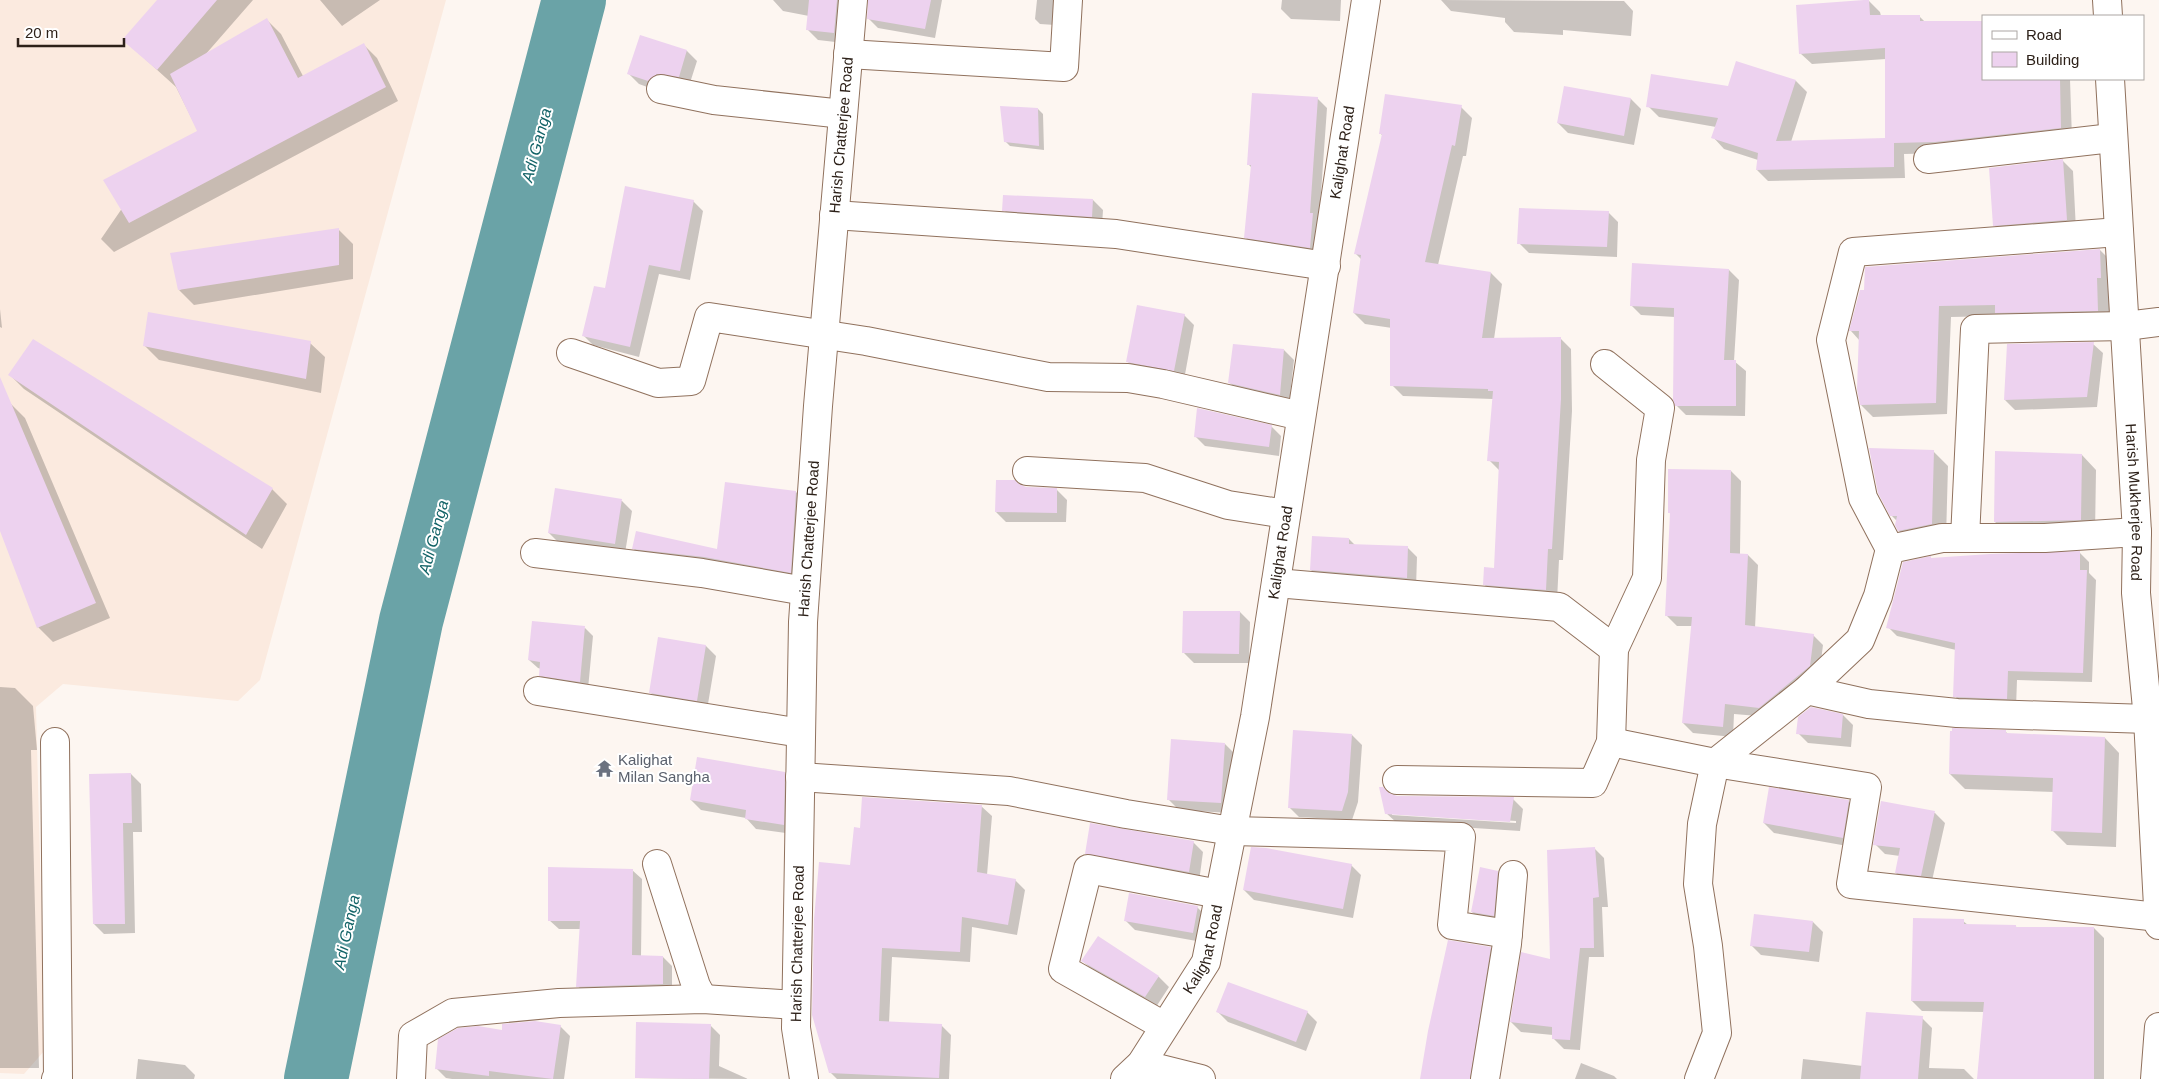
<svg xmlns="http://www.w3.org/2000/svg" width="2159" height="1079" font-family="Helvetica,sans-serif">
	<rect width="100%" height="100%" fill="#fdf6f1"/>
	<path fill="#fbeadf" d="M0,0h446l-186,680 -22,21 -175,-17 -27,23 9,343 -21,24 -24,-1z"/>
	<path fill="#0003" fill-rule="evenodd" d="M158,0h95l-48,55 62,-35 14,14 22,42 61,-31 13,13 21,43 -284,151 -13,-13 35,-51 62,-57 -22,-44 -52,-47z
		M320,0h60l-38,26z
		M773,0h78l-7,43 -26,-3 -10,-10 1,-14 -26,-5z
		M870,0h72l-7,38 -57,-10 -10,-10z
		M1037,0h21l-3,25 -15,-1 -5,-5z
		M1282,0h59l-1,21 -49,-2 -10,-10z
		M1441,0l183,1 9,10 -2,25 -68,-6v5l-49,-3 -9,-10v-4l-54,-7z
		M1869,1l11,11 1,4 39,1 63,62h87l2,60 -125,14 -43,1 1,24 -137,3 -11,-11 1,-10 -34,-11 -11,-12 3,-10 -57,-10 -11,-11 81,-19 67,-6 11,11 -16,50 95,-2v-81l-74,5 -12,-11z
		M641,36l46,15 10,10 -8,25 -31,5 -19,-7 -10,-10z
		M1565,87l66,12 10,10 -7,36 -66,-12 -10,-10z
		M1317,98l10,10 -8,113v36l-64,-10 -10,-10 7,-69 -4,-4z
		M1461,107l11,11 -6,38h-3l-25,109 53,8 11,11 -8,55 66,-1 11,11 1,62 -9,149h-4l-2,41 -62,-5 -11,-12 11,-15 5,-98 -11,-11 4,-61 -90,-3 -11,-11v-57l-27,-4 -11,-11 8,-53 -6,-6 27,-118 -3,-3z
		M1038,109l5,5 1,36 -34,-4 -5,-5z
		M2063,161l10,10 3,59 -72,5 -10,-10z
		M1093,200l10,10 -1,16 -88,-6 -10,-10z
		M693,201l10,10 -13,69 -31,-6 -20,83 -46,-12 -10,-10 23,-45z
		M1608,212l10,10 -1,35 -88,-4 -10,-10z
		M338,229l15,15v35l-159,26 -15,-15z
		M2100,250l12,12v27h-3v33l-109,-6 -49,1 -4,97 -74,3 -12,-12 -1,-64 -9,-10 10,-40z
		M1729,270l10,10 -5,81 12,10 -1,45 -59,-1 -10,-10 -1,-88 -34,-2 -10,-10z
		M0,309l2,19 -2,-1z
		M1184,315l10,10 -10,55 -46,-8 -10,-10z
		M310,343l15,14 -4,36 -162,-33 -15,-15z
		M2093,344l10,9 -6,54 -82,3 -10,-10z
		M1284,350l10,10 -5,44 -49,-11 -10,-10z
		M10,375l262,114 15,15 -25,45 -238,-160z
		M10,403l15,15 85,200 -57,24 -15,-15 -38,-100v-120z
		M1271,426l10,10 -2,20 -74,-10 -10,-10z
		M1933,451l15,15 -2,73 -32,6 -15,-14 -2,-10 -6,-6z
		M2082,455l14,15 -1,64 -85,3 -15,-15z
		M1731,471l10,10 -1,73 8,1 10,10 -3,63 58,7 10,10 -4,31 -49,41 -36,-3 -1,23 -40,-4 -10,-10 9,-97h-15l-10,-10 4,-101 -2,-3z
		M1026,488l31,2 10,10 -1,22h-60l-10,-10z
		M556,490l66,11 10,10 -7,42 -66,-10 -10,-10z
		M796,492l13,13 -5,80 -158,-23 -13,-14 85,3z
		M1349,539l6,6 52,2 10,10 -1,31 -95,-8 -10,-10z
		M2080,553l9,9v11l7,7 -4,102 -75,-2 -1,28 -52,-2 -9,-10 1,-46 -59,-14 -9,-9 43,-69 1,1z
		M1240,612l10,10 -1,41h-55l-10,-10z
		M585,628l8,8 -5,53 -40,-5 -8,-9 1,-6 -3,-1 -9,-8z
		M659,638l47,8 10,10 -9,54 -47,-8 -10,-10z
		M0,687l15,1 18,18 4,44h-6l8,318h-39z
		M1843,715l10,10 -2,22 -43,-4 -10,-10z
		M2005,731l3,3 97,4 14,15 -3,94 -49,-2 -15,-15 2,-38 -89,-3 -15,-15z
		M1352,735l10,10 -4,57 -6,18 -53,-3 -10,-10z
		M1225,744l10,10 -5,59 -51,-3 -10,-10z
		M784,773l10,10 -1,51 -37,-5 -10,-11 -45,-8 -10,-10z
		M131,774l10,10 1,48h-9l2,101 -31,1 -10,-10z
		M1389,795l8,2 116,2 10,10 -3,22 -123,-8 -11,-10zM1392,813l124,8v2l-124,-8z
		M1848,801l10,10 -5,36 -79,-14 -10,-10z
		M1882,802l53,11 10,10 -14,62 -25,-2 -10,-10 4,-17 -15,-2 -10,-10z
		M981,806l11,10 -5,59 28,5 10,10 -8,45 -45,-8 -2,35 -78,-5 -3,66 52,2 10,10 -2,44h-112l-7,-7 21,-205 10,-38z
		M1193,842l10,10 -4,30 -103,-18 -10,-10z
		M1594,848l10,10 4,49h-6l2,50h-15l-9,93 -16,-1 -10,-10 -1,-4 -32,-3 -10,-10 41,-62z
		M1351,865l10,10 -8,43 -99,-18 -10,-10z
		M632,870l10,9 -1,78h22l9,9v27l-85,3 -9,-10 3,-57h-22l-10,-9z
		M1498,872l10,10 -5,43 -21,-3 -10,-10z
		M1197,907l10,10 -5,25 -67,-12 -10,-10z
		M1963,921l5,4 47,1 3,2h76l10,10v141h-125l5,-67 -62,-1 -10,-10z
		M1813,922l10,10 -4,30 -58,-7 -10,-10z
		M1098,938l61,39 10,10 -13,20 -63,-36 -10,-10z
		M1490,948l10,10 -20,121h-58z
		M1218,1012h89l10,10 -11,29 -78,-29z
		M1922,1018l10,10 -3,40 35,1 10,10h-173l2,-20 60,7z
		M710,1025l10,10 -1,31 29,13 -112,-1z
		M560,1026l10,10 -6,43h-112l-6,-1 -10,-10 67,-37z
		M138,1059l47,6 10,10 -1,4h-58z
		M1581,1063l33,13 3,3h-42z"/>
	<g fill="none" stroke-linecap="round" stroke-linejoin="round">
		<path stroke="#6aa3a7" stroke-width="64" d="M316,1079l95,-458 163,-621"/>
	</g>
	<path fill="#edd2ef" d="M157,0h60l-60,70 -35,-30z
		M809,0h28l-3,33 -28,-3z
		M868,0h63l-6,29 -58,-10z
		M1864,0h5l1,15h50v6h63v58h77l1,49 -126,14 -41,1v24l-138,3 2,-17 -47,-15 7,-20 -72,-11 5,-33 77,12 8,-25 60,19 -20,61 109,-3v-90l-86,6 -3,-49z
		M267,18l31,60 66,-35 22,44 -257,136 -26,-43 94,-49 -27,-57z
		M640,35l47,15 -8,27 -22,-3 -9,7 -21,-7z
		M1564,86l67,12 -7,38 -67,-13z
		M1252,93l66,4 -8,116h3l-3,35 -66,-10 7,-73h-4z
		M1385,94l77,11 -7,41 -3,-1 -27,117 66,10 -9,66 79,-1v62l-9,150h-4l-2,41 -63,-5 1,-18 10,1 5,-106 -12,-1 6,-70h-5v-2l-98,-3v-67l-37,-6 8,-58 -7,-1 28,-120h-3z
		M1000,106l38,2 1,38 -35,-4z
		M2063,159l4,61 -74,6 -4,-58z
		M625,186l69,14 -14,71 -31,-6 -19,82 -48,-11 12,-50 11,2z
		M1003,195l90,4 -1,18 -90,-6z
		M1519,208l90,3 -2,36 -90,-3z
		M339,228v37l-161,25 -8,-37z
		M2100,249l1,29h-4l1,33 -103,2v-8l-56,1 -3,97 -76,2 -3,-16 2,-58h-10l11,-41h4l1,-23z
		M1632,263l97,6 -5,91h12v46h-61l-2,-6 1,-92 -44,-2z
		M1137,305l48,9 -11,57 -48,-9z
		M148,312l163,29 -5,38 -163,-33z
		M33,339l240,149 -27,47 -238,-160z
		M2094,342l-7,55 -83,3 3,-56z
		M1233,344l51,5 -4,46 -52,-12z
		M0,377l96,226 -59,25 -37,-97z
		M1197,408l75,17 -3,22 -75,-10z
		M1869,448l65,2 -2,74 -34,7 -3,-6 2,-9h-7l-12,-23z
		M1995,451l87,3 -1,66 -87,2z
		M1668,469l63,1 -1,83 18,1 -3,71 69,9 -4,32 -51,42 -34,-4 -2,23 -41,-4 10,-106 -27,-1 5,-103h-2z
		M996,480h19l4,4 7,3 31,1v25l-62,-1z
		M725,482l71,9 -5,82 -87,-16 -72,-8 4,-18 81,18z
		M555,488l67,11 -7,45 -67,-11z
		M1312,536l37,2v6l59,2 -1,32 -97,-8z
		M2080,551v19h7l-4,103 -75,-2 -1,28 -54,-2 2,-54 -69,-15 17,-66 28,-6v2l59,-4z
		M1183,611h57l-1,43 -57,-1z
		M532,621l53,5 -5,56 -41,-6 1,-14 -12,-2z
		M658,637l48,8 -9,56 -48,-8z
		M1811,707l32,7 -2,24 -45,-4 2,-17z
		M1952,728l54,2v3l99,4 -3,96 -51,-2 2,-53 -104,-4 1,-43h2z
		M1293,730l59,4 -4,58 -6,19 -54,-3z
		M1171,739l54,4 -4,60 -54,-3z
		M697,757l88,15 -1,53 -39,-6 1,-9 -56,-10z
		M131,773l1,50h-9l2,101h-32l-4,-150z
		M1379,787h4l6,6 8,3 117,1 -4,25 -125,-8z
		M1769,787l80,13 -6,38 -80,-15z
		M862,797l120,8 -5,67 39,7 -8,46 -46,-8 -2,35 -78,-4 -3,73 63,3 -3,54 -110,-5 -17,-58 2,-96 5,-57 31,3 4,-38 6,1z
		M1881,801l54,10 -14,65 -26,-3 5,-25 -27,-3z
		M1090,823l104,18 -5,31 -104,-18z
		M1251,847l15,1 86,16 -9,45 -100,-19z
		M1595,847l4,50 -6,1 1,50h-14l-10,92 -18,-1v-12l-42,-5 11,-70 29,7 -3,-109z
		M548,867l85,2 -1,86 31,1v28l-87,3 4,-66h-32z
		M1480,867l18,4 -4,45 -23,-4z
		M1129,893l69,13 -5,27 -69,-12z
		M1754,914l59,7 -4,31 -59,-6z
		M1913,918l51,1v5l52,1v2h78v152h-117l7,-77 -73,-1z
		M1098,936l61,40 -14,21 -64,-36z
		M1448,940l43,7 -21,132h-50l8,-48z
		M1228,982l80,29 -12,31 -80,-30z
		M1866,1012l57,4 -5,63h-58z
		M535,1021l26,4 -8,54 -64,-8v5l-54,-7 3,-30 20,-11 20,-2 24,4v-6z
		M636,1022l75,2 -2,55 -74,-1z"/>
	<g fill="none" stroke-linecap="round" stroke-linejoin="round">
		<defs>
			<g id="minor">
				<path d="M2107,0l1,16"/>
				<path d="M848,54l216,13 4,-67"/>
				<path id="s1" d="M2110,79l27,453 -1,61 12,126 11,206"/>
				<path d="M661,89l53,11 129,14"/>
				<path d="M1928,159l184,-21"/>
				<path d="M834,215l282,19 210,32"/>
				<path d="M571,353l87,30 33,-2 18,-64 157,24 182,36 80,1 35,6 138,32"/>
				<path d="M1027,471l118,7 83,27 58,9"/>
				<path d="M1965,538l10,-209 151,-3 33,-4"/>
				<path d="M1890,549l-27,-51 -32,-158 22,-88 266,-20"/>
				<path d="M535,553l167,20 103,18"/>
				<path d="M1276,583l283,24 55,42"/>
				<path d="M1807,690l62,14 88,9 191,6"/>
				<path d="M538,691l263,42"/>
				<path d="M55,742l3,336 -2,1"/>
				<path d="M1611,742l104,21 152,24 -16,97 308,33"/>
				<path d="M800,777l209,14 117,23 106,17 229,6 -9,88 56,9"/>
				<path d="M1397,780l196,3 18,-41 3,-93 33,-71 4,-118 9,-52 -55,-44"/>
				<path d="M657,864l39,122 7,13"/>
				<path d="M1164,1026l-101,-57 25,-100 131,25"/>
				<path d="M1141,1064l60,15"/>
				<path d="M411,1079l2,-43 40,-23 106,-10 144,-4 93,6"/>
				<path id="s2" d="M804,1079l-8,-51 7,-406 15,-216 35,-406"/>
				<path id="s3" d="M1125,1079l16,-15 65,-102 49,-245 111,-717"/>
				<path d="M1485,1079l22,-135 6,-69"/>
				<path d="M1699,1079l18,-46 -9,-87 -10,-62 4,-60 13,-61 92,-73 53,-50 18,-44 12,-47 52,-11h103l92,-6"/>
				<path d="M2155,1079l4,-52"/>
			</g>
		</defs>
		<use href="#minor" stroke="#90715d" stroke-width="30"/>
		<use href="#minor" stroke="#fff" stroke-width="28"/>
	</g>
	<defs>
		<symbol id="temple-bare" viewBox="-9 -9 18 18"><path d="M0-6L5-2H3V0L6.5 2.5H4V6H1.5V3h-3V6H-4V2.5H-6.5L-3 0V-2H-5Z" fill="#6b7280" stroke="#fff" stroke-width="2.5" paint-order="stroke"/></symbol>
	</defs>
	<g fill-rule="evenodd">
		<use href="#temple-bare" x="592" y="756" width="25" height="25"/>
	</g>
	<g text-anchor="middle" stroke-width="4" stroke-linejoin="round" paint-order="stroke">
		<g font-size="15" fill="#2d2119" stroke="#fff">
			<text dy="5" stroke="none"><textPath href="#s2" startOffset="946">Harish Chatterjee Road</textPath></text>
			<text dy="5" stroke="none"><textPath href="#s3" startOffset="964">Kalighat Road</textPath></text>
			<text dy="5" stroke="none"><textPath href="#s1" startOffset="424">Harish Mukherjee Road</textPath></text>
			<text dy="5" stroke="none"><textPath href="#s2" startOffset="541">Harish Chatterjee Road</textPath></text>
			<text dy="5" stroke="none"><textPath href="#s3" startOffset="559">Kalighat Road</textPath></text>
			<text dy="5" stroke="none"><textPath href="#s2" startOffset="136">Harish Chatterjee Road</textPath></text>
			<text dy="5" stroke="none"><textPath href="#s3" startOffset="154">Kalighat Road</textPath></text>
		</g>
		<g font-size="15" fill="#5b616d" stroke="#fff" text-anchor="start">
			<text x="618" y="765">Kalighat<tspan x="618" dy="17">Milan Sangha</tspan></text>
		</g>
		<g font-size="16" font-style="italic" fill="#126367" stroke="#fff">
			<text transform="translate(536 145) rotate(-75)" y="6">Adi Ganga</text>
			<text transform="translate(433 537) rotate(-75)" y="6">Adi Ganga</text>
			<text transform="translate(346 932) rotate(-78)" y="6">Adi Ganga</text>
		</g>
	</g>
	<rect x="1982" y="15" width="162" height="65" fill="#ffffff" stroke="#aba6a3"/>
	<rect x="1992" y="31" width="25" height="8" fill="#ffffff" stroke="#aba6a3"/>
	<text x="2026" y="40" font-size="15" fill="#2d2119">Road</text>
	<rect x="1992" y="52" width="25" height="15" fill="#edd2ef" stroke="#aba6a3"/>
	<text x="2026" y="65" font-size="15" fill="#2d2119">Building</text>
	<path d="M18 38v8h106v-8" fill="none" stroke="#2d2119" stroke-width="2.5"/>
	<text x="25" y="38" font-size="15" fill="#2d2119" stroke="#ffffff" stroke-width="4" paint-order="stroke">20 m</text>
</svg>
